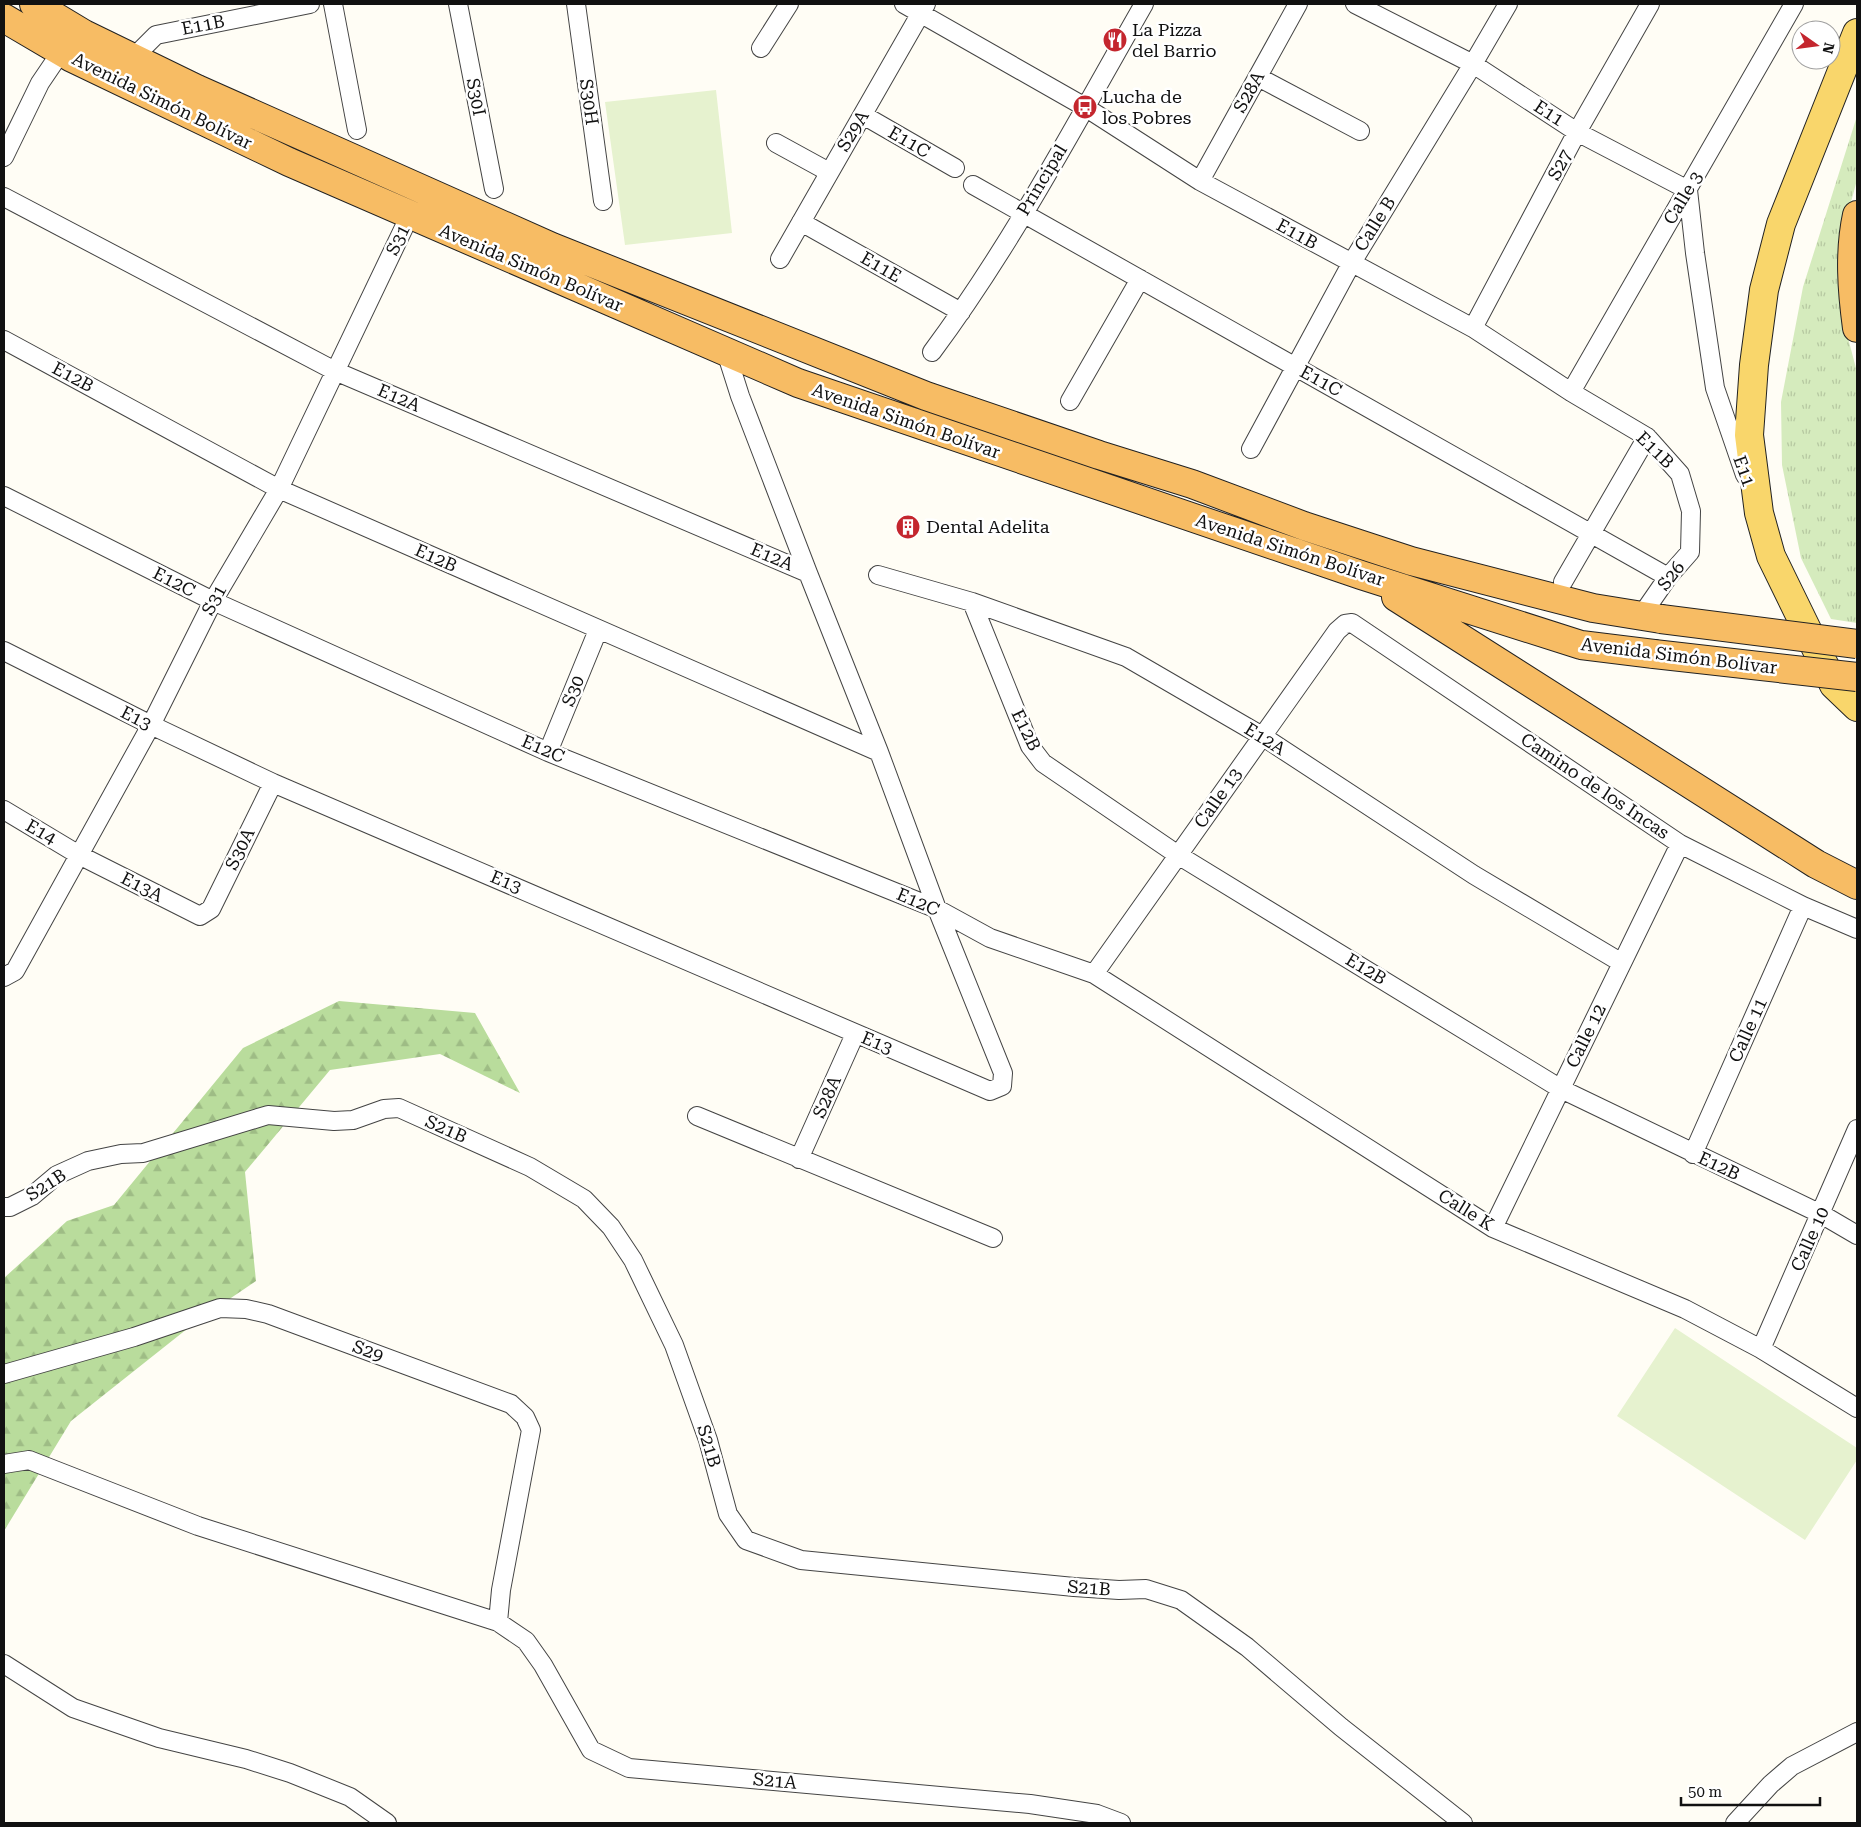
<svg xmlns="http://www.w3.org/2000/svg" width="1861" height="1827" font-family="'Roboto Serif',serif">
	<defs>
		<pattern id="grass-tufts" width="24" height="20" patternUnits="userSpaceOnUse" patternTransform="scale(1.25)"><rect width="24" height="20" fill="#d5ebbd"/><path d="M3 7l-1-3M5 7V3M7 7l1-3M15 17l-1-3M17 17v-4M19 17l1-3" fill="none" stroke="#b6c8a1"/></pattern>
		<pattern id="forest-firs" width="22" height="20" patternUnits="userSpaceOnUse" patternTransform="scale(1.25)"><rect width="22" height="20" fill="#b9dc9c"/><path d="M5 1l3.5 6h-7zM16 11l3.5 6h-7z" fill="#9ebc85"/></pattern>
	</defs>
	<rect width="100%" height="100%" fill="#fffdf5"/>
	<path fill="url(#grass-tufts)" d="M1857,116v64l-15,55 1,84 14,53v251l-26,-4 -30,-61 -19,-93 -1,-63 22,-115z"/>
	<path fill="url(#forest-firs)" d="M339,1001l136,12 45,80 -80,-39 -110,16 -85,102 11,109 -59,40 -126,100 -67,110v-253l63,-57 47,-16 129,-157z"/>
	<path fill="#e6f2cf" d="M716,90l16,143 -107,12 -20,-143z
		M1675,1328l182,120v12l-52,80 -188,-124z"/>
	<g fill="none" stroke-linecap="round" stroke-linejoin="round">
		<defs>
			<path id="minor" d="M333,4l24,126
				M458,4l36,185
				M576,4l27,197
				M904,4l181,103 115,74 273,147 98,64 76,45 33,37 11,37 -1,41 -22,25 -27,39
				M1355,4l118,60 104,68 111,58 7,63 20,135 30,87
				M761,48l28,-44
				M133,58l23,-23 154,-31
				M1258,77l102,54
				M863,115l92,53
				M776,143l53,29
				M4,157l36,-74 21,-31
				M1200,181l98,-177
				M973,185l695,392
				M4,197l331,174 473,202
				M801,222l160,90
				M780,259l146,-255
				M1473,328l104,-196 73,-128
				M4,340l275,149 600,263
				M932,352c81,-109 145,-231 212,-348
				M1571,392l223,-388
				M1070,401l70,-122
				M1251,449l100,-185 122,-200 35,-60
				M4,496l209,105 335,151 389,157 53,29 104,36 399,254 192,81 76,40 96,59
				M878,575l94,27 154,55 136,79 212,139 148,88
				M1563,582l84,-145
				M972,602l58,144 13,17 135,92 383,234 260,125 36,21
				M4,651l147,74 122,58 717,308 12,-5 1,-13 -66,-164 -58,-157 -71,-179 -68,-177 -14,-44
				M548,752l50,-122
				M4,810l75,45 121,61 11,-7 62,-126
				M1094,974l243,-343 8,-7 7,-1 328,221 123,62 54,23
				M4,977l11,-6 136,-246 62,-124 66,-112 131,-274
				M697,1116l296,122
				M1693,1154l110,-248
				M799,1159l56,-125
				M4,1207h6l22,-11 25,-21 31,-14 33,-7 22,-1 125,-38 66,6 19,-1 31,-11 15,-1 131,59 54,32 27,28 22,33 41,85 34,95 20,74 18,26 55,20 273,27 45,3 27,-1 35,11 66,47 94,80 122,96
				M1493,1228l187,-384
				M1761,1349l96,-220
				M4,1374l130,-37 86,-29 26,1 22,5 243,90 14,13 6,13 -30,160 -3,32
				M4,1464l25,-4 169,66 300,96 28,19 17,24 48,85 38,18 401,36 67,10 24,9
				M4,1664l69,44 86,30 87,21 44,14 60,24 37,26
				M1735,1823l36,-39 21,-18 65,-34"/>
			<path id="primary" d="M1857,33l-76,191 -17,66 -10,75 -5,70 10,78 12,43 63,129 23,22"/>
			<path id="trunk" d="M34,4l50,30 113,55 355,158 374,149 173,59 93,29 112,42 107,35 182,47 68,11
				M4,18l68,40 217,104 509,221 563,192 220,70 73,9
				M1857,215c-8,37 -5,76 0,113
				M1396,597l420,267 41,21"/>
		</defs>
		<use href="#minor" stroke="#444" stroke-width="20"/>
		<use href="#primary" stroke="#222" stroke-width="30"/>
		<use href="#trunk" stroke="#222" stroke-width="30"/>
		<use href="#minor" stroke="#fff" stroke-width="18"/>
		<use href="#primary" stroke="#f9d66b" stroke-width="28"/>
		<use href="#trunk" stroke="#f7bc64" stroke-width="28"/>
		<defs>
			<path id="trunk-bridge" d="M1661,619l196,25
				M1654,654l203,23"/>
		</defs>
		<use href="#trunk-bridge" stroke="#222" stroke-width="30" stroke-linecap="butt"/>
		<use href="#trunk-bridge" stroke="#f7bc64" stroke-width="28"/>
	</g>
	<defs>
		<symbol id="restaurant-disc" viewBox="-11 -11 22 22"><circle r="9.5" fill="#c4262e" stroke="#fff"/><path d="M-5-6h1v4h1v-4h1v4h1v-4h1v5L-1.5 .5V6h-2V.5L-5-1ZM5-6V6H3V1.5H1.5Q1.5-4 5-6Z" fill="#fff"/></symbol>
		<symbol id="bus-disc" viewBox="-11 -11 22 22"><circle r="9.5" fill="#c4262e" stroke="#fff"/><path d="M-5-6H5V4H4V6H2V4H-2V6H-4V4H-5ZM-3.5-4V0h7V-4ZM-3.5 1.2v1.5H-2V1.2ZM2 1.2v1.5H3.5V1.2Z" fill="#fff"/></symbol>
		<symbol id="building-disc" viewBox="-11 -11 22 22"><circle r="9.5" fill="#c4262e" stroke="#fff"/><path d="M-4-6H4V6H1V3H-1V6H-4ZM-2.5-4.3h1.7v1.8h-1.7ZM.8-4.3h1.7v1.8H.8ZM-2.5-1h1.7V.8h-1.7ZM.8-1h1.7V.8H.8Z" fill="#fff"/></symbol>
	</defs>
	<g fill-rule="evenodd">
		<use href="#restaurant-disc" x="1101" y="26" width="28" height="28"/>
		<use href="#bus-disc" x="1071" y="93" width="28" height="28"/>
		<use href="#building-disc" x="894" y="513" width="28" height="28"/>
	</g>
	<g text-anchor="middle" stroke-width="5" stroke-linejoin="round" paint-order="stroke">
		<g font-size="18" fill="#111" stroke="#fff">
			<text transform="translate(203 25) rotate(-11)" y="6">E11B</text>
			<text transform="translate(1249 92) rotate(-61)" y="6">S28A</text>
			<text transform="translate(476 97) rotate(79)" y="6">S30I</text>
			<text transform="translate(162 101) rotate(26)" y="6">Avenida Simón Bolívar</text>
			<text transform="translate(589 102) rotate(82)" y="6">S30H</text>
			<text transform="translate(1549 113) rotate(33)" y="6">E11</text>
			<text transform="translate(853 131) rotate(-59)" y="6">S29A</text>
			<text transform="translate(909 142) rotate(30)" y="6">E11C</text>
			<text transform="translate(1560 165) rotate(-62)" y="6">S27</text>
			<text transform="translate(1042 180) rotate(-59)" y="6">Principal</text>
			<text transform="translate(1683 198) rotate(-59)" y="6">Calle 3</text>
			<text transform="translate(1375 224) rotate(-58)" y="6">Calle B</text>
			<text transform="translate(1297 234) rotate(29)" y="6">E11B</text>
			<text transform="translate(398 240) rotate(-64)" y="6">S31</text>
			<text transform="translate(881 267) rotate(30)" y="6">E11E</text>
			<text transform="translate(531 268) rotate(23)" y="6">Avenida Simón Bolívar</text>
			<text transform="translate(73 377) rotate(28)" y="6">E12B</text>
			<text transform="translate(1321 381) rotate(29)" y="6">E11C</text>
			<text transform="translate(399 398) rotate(23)" y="6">E12A</text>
			<text transform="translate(906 421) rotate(19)" y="6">Avenida Simón Bolívar</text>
			<text transform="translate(1655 450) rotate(44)" y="6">E11B</text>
			<text transform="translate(1744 471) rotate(70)" y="6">E11</text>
			<text transform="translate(1290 550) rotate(18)" y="6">Avenida Simón Bolívar</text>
			<text transform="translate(772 557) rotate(23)" y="6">E12A</text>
			<text transform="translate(436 558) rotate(24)" y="6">E12B</text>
			<text transform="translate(1671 576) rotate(-52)" y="6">S26</text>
			<text transform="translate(174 582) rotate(27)" y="6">E12C</text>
			<text transform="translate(214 600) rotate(-61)" y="6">S31</text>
			<text transform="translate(1679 656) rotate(7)" y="6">Avenida Simón Bolívar</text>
			<text transform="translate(573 691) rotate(-68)" y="6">S30</text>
			<text transform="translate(136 718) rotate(27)" y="6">E13</text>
			<text transform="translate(1026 730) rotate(64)" y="6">E12B</text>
			<text transform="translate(1265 739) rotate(32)" y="6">E12A</text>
			<text transform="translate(543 749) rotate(23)" y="6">E12C</text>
			<text transform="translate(1595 786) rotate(34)" y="6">Camino de los Incas</text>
			<text transform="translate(1218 798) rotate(-55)" y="6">Calle 13</text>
			<text transform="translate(41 832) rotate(30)" y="6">E14</text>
			<text transform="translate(240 849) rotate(-64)" y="6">S30A</text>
			<text transform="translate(506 882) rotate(23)" y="6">E13</text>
			<text transform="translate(142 887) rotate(27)" y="6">E13A</text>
			<text transform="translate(918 902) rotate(23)" y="6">E12C</text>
			<text transform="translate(1366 969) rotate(31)" y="6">E12B</text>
			<text transform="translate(1748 1030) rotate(-66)" y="6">Calle 11</text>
			<text transform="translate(1586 1036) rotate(-64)" y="6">Calle 12</text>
			<text transform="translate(877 1043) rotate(23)" y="6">E13</text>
			<text transform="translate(827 1097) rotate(-66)" y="6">S28A</text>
			<text transform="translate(446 1129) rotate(24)" y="6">S21B</text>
			<text transform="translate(1719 1166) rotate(25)" y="6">E12B</text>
			<text transform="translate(46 1185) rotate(-33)" y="6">S21B</text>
			<text transform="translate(1466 1210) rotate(32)" y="6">Calle K</text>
			<text transform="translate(1810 1239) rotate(-66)" y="6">Calle 10</text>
			<text transform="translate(368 1351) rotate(20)" y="6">S29</text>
			<text transform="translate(709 1446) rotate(73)" y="6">S21B</text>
			<text transform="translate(1089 1588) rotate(4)" y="6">S21B</text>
			<text transform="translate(775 1781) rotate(5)" y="6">S21A</text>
		</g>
		<g font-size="18" fill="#111" stroke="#fff" text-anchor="start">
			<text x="1132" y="36">La Pizza<tspan x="1132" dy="21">del Barrio</tspan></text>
			<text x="1102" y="103">Lucha de<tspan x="1102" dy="21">los Pobres</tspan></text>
			<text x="926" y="533">Dental Adelita</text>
		</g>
	</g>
	<rect width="1861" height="1827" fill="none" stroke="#111111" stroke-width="10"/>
	<g transform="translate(1816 45) rotate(104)"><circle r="24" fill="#ffffff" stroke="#a0a0a0"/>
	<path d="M0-4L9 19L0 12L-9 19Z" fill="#c4262e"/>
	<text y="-8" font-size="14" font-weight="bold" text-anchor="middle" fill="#111111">N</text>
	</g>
	<path d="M1681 1797v8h139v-8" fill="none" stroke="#111111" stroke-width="2.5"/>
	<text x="1688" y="1797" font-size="15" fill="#111111" stroke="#ffffff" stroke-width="4" paint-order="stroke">50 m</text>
</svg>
